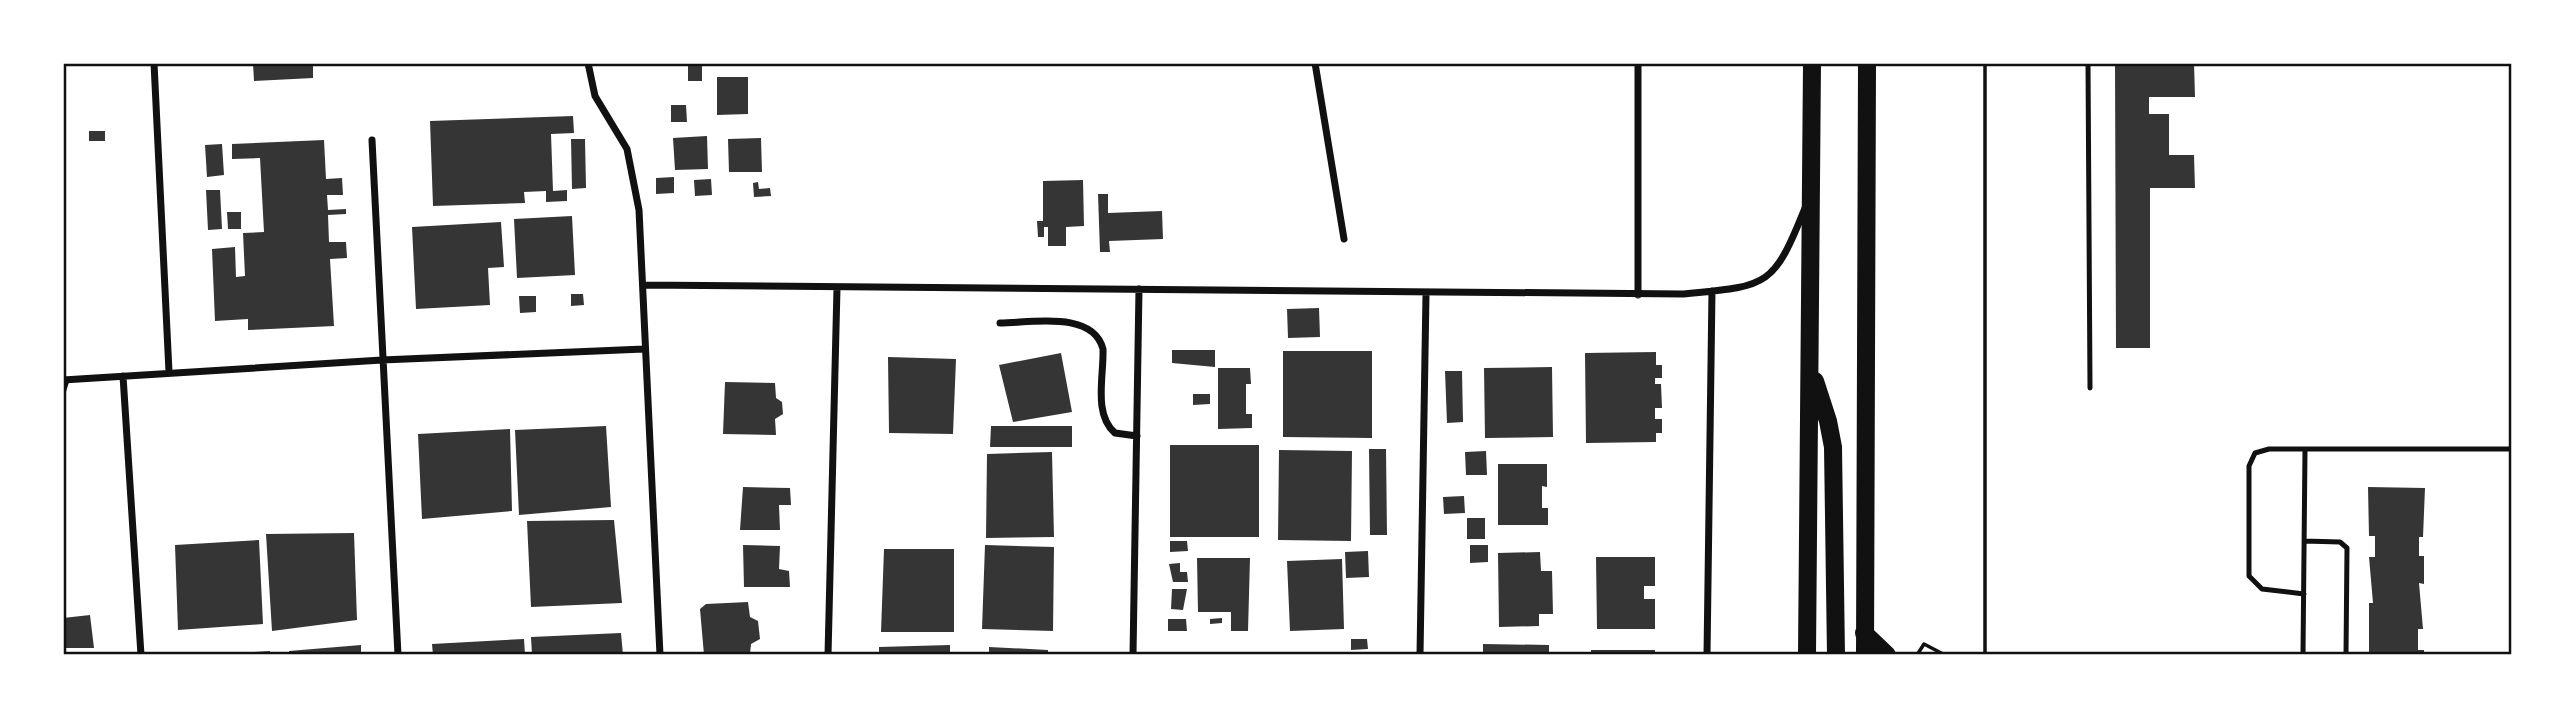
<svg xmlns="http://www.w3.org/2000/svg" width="2575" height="718" font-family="'DM Sans',sans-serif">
	<rect width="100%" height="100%" fill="#fff"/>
	<path fill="#353535" d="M253,63h60v15l-59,3z
		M2115,63h79l1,34h-46v17h20v41h25l1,33h-45v160h-34z
		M688,64h14v17h-14z
		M717,77h31v37l-31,1z
		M671,105h15l1,17h-16z
		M573,116l1,17 -23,1 2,57 14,-1v11l-21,1v-11l-22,1 1,11 -92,3 -3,-85z
		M89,131h16v10h-16z
		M707,136l1,33 -33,1 -2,-32z
		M761,138l1,34h-33l-1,-33z
		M571,139h14l1,49 -14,1z
		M324,140l2,39 16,-1 1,17h-16l1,15 18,-1v5l-18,1 1,27h17l1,16 -17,1 4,67 -86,4v-11l-33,2 -3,-72 23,-2 1,30 9,-1 -2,-43 21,-1 -4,-74 -28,1v-15z
		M222,144l2,31 -17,2 -2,-32z
		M674,177v16l-18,1v-16z
		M711,179l1,16 -17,1 -1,-16z
		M1083,180l1,46 -18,1v19h-18v-19h-4v10h-6l-1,-16h6v-40z
		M758,182l1,7 11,-1 1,8 -17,1 -1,-14z
		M206,190h14l2,39 -14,1z
		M1098,194h10v19l54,-2 1,28 -54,2 1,11h-10z
		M227,212h14v17h-13z
		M572,216l3,59 -58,3 -3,-59z
		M501,222l3,45 -16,1 2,37 -74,4 -4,-82z
		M571,294h12l1,11 -13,1z
		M519,296h17v16l-16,1z
		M1319,308l1,29 -32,1 -1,-29z
		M1172,350h43v17l-43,-4z
		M1283,351h89v87l-89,-1z
		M1656,352v13h6v13h-7v6h6l1,24h-7v11h7v14h-6v9l-70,1 -1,-90z
		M1061,353l11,59 -59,10 -14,-57z
		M888,357l68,2 -3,75 -64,-1z
		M1552,367l1,70 -68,1 -1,-70z
		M1218,368h32l1,16h-5v30h6v14l-34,1z
		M1445,371h17l1,51 -16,1z
		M725,382l50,1 1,15 6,4 1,12 -8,5 1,16 -53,-1z
		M1193,394h17v10l-17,1z
		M606,426l5,81 -92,8 -4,-85z
		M991,426h81v21h-82z
		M510,429l2,82 -90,8 -4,-85z
		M1170,445h89v92h-89z
		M1369,449h17l1,86h-17z
		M1279,450l73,1 -1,90 -73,-1z
		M1486,451l1,24h-21l-1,-23z
		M1052,452l2,85 -68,1 1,-84z
		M1498,464h49v23l-5,-1v22h6v17h-50z
		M743,487l47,1 1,17h-12l1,25h-40z
		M2368,487l57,1 -2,49h-4v19h5v28l-5,-1 4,46h-5v21h6v5l-55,-3v-49h4l-4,-46h6v-21h-6z
		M1464,496l1,17 -21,1 -1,-17z
		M1467,518h18v21h-18z
		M614,520l8,83 -91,4 -4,-86z
		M354,533l3,87 -85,11 -6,-97z
		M259,540l4,84 -85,6 -3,-85z
		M1170,541h17l1,10 -18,1z
		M743,545l37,1 -1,23 10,2 1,16h-46z
		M985,545l69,2 -1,84 -71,-2z
		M1470,545h18v17l-18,1z
		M884,549h70v83h-73z
		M1368,551l1,26 -23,1 -1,-26z
		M1540,552l1,19h11l1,43h-14v12l-40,1 -1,-74z
		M1596,557h59v29h-11v13h11v30h-58z
		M1197,558h53l-2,73h-17v-19h-33z
		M1342,559l2,70 -54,2 -3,-70z
		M1180,563v9h7l1,10h-15l-4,-18z
		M1172,589h15l-4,21 -12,-1z
		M748,602l2,15 8,4 2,18 -9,5 -1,10 -46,1 -4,-46 6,-5z
		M90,615l4,33h-31v-30z
		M1222,618v5l-12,1v-5z
		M1168,619h18l1,12h-19z
		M621,633l2,22h-91l-1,-18z
		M524,639l1,16h-92l-1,-11z
		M1351,639h16l1,10 -17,1z
		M1483,644l66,1v10h-66z
		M361,645v10h-72v-4z
		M950,645v10h-71v-8z
		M989,647l59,3v5h-59z
		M1591,650h64v5h-64z
		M270,651v4h-30v-2z"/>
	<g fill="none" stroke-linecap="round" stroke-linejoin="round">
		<path stroke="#111" stroke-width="3.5" d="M1985,63v592
			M1917,655l7,-11 21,11"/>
		<path stroke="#111" stroke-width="5" d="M2088,63l2,325
			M63,393l4,-13
			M2304,541l36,1 7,6 -1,107
			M2304,594l-42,-5 -13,-13v-110l6,-13 14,-4h243
			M2303,655l2,-206"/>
		<path stroke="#111" stroke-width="7" d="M154,63l15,309
			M588,63l7,33 32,53 12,61 21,445
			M1315,63l29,176
			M1638,63v232
			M372,140l26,515
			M643,285l1040,9c85,-8 90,-6 122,-86
			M1000,323c31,0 93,-13 103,26 1,27 -10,65 12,84l22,3
			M123,376l18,279
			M63,380l319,-20 262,-11
			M828,655l9,-367
			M1133,655l6,-366
			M1420,655l6,-361
			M1707,655l5,-364"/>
		<path stroke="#111" stroke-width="18" d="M1815,381l13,40 5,26 3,208
			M1864,633l23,22
			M1807,655l5,-592
			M1865,655l2,-592"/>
	</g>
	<rect width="2575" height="718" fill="none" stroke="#ffffff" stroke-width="130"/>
	<rect x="65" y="65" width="2445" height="588" fill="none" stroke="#111" stroke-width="2.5"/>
</svg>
